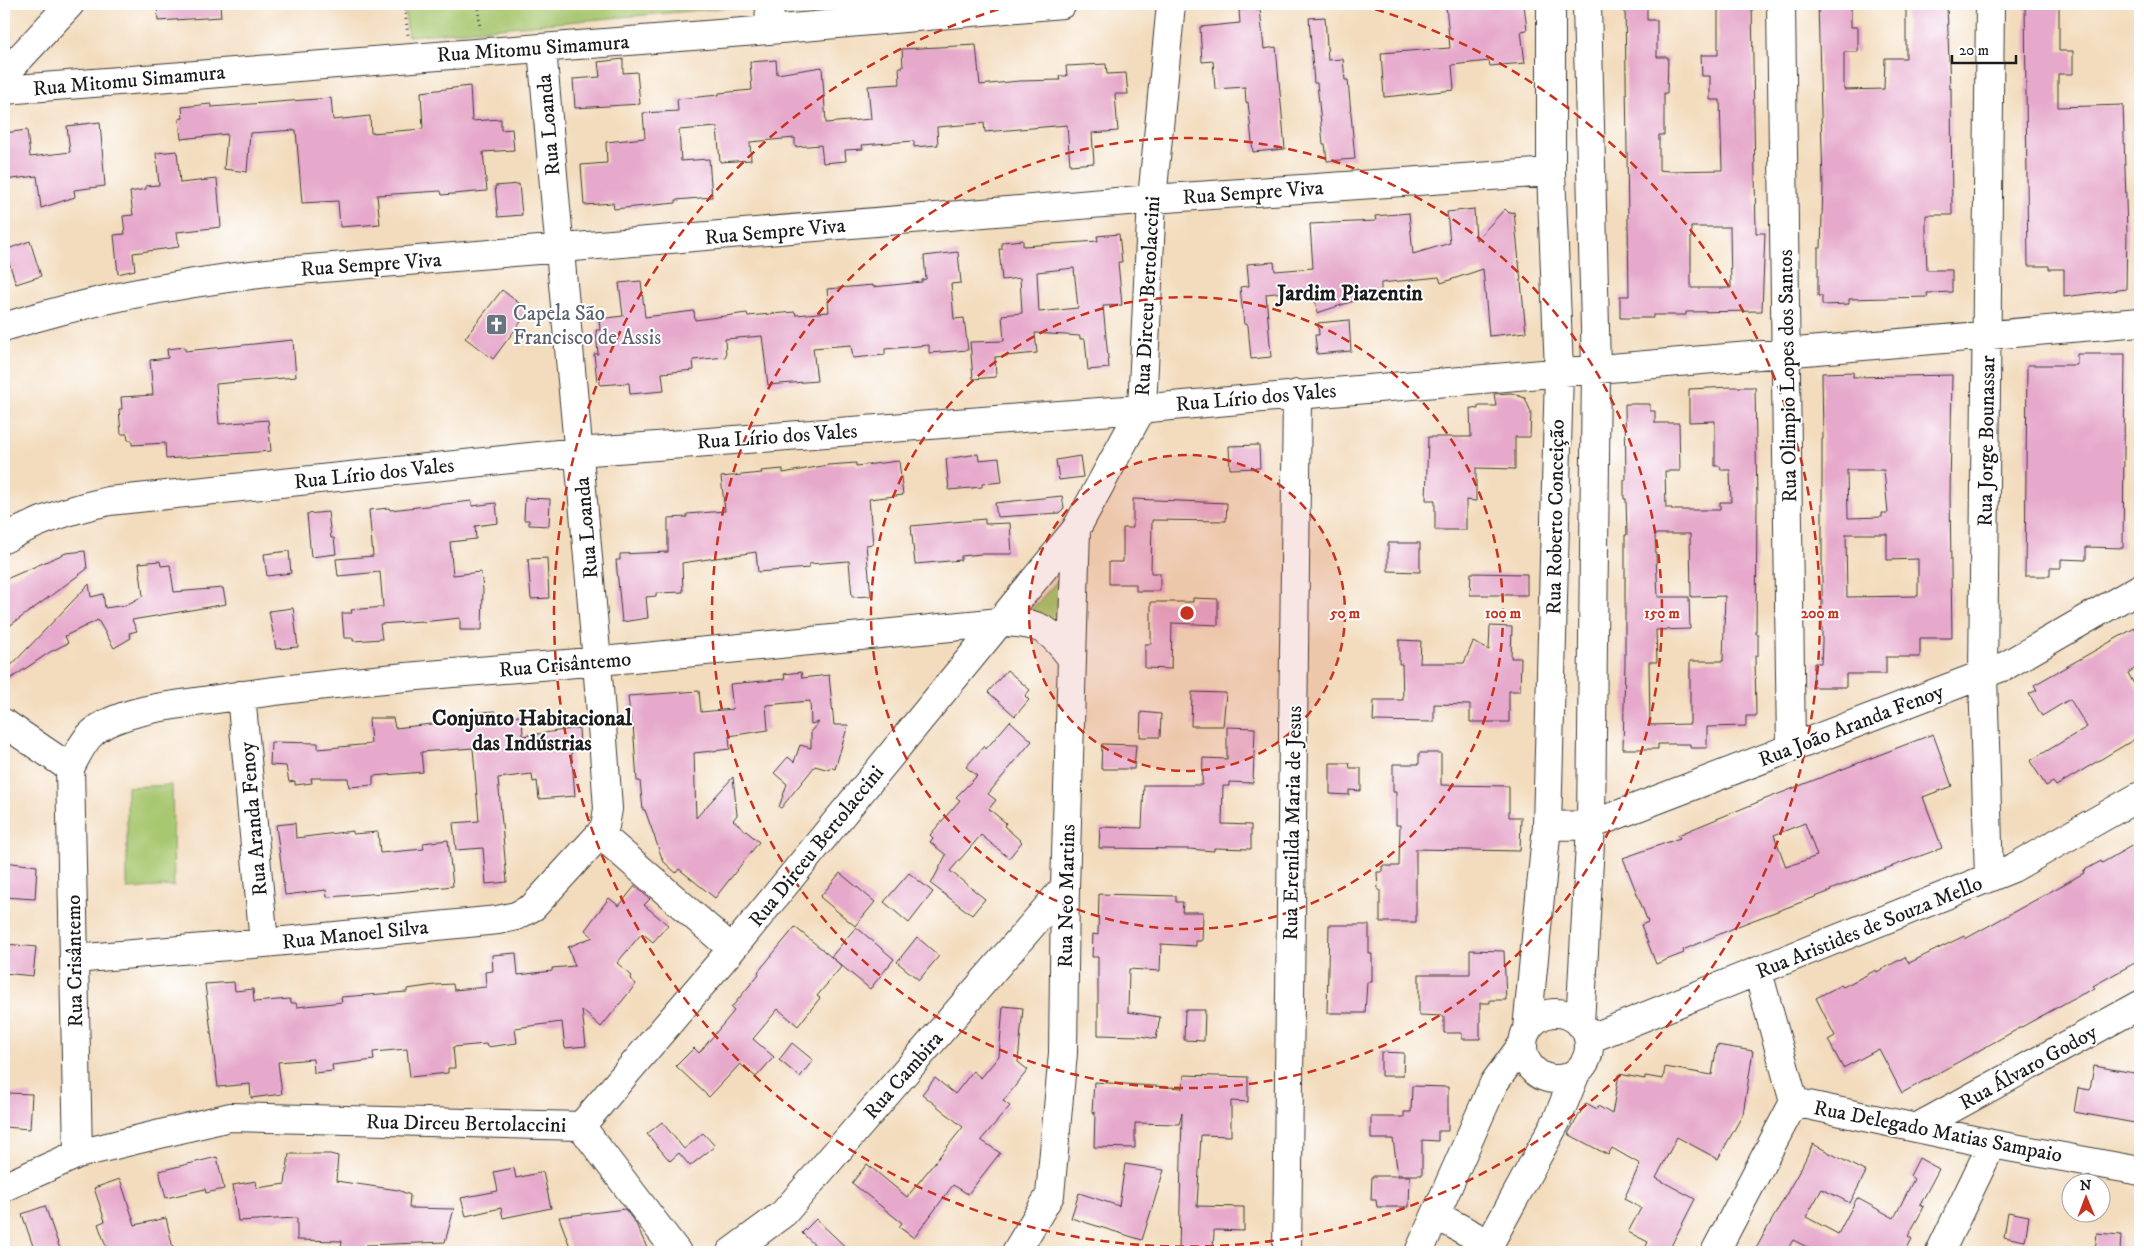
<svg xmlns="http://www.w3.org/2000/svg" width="2144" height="1256" font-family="'IM FELL DW Pica',serif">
	<rect width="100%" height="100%" fill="#fff"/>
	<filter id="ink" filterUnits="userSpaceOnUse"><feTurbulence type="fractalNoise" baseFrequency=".02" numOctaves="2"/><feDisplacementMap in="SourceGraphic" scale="10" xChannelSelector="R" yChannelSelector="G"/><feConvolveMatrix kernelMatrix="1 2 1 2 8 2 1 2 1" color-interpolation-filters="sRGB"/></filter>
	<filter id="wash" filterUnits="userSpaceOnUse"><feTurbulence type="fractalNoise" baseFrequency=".0096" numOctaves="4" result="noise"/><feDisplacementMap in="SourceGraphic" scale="20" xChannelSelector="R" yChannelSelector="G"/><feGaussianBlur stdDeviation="1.12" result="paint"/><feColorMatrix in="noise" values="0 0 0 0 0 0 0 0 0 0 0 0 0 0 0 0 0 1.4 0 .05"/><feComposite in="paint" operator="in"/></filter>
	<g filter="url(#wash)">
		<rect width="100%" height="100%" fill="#f3dcbd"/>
		<path fill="#a7c770" stroke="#627246" d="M404,4h338l-7,3 -327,29z
			M1059,579l-1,47 -29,-14z
			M172,785l2,101 -47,3v-102z"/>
		<g id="blocks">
			<path fill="#e6a8cb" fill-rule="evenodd" d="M157,4h63l1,13 -63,4z
				M1460,4h64l3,26 -6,1 4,32 -35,3 -1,-5 -37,4 2,25 -70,7 -3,-44 69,-5 -4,-43z
				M1625,4h22v16h10v37h11l-1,36h-3v42h-5v35l10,1 53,-1 -2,-70h-10v-24h-8l-1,-21h17v-51h34l4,229h9l-3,78 -76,1v3h-33v3h-33v-22h9zM1691,227h39l1,61h-40z
				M1818,4h33v23h7v25h-14v38l40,-1 1,-31h21v-54h41l3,85 1,-1 1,127h-26v29l1,26h25v22l-25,1 1,4 -79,2v5l-27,1v-9h-4v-48h3l2,-63z
				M2025,4h34v47h14v23h-15v33l65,-2 4,127 -1,57 -62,8v-28h-15v-3h-21z
				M1260,9l4,40 12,-2 9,102 -32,3 -5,-50 -2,1 -1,-16 -30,2 -2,-28 -11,1 -2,-35 40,-4 -1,-13z
				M1325,17l3,43 15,-1 2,21h3l7,79 -28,2 -2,-17h-2l-6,-61h-3l-5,-65z
				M976,45l4,40 39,-4 41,-1 -1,-4h8l-1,-10 40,-2 1,10 19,-1 2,21h-13l3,37 -26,2 2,30 -24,2 -3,-40 -82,7 -1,-9 -47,4 1,18 -24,2v-6l-52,4 1,4 -18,1 1,11 -23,2 -2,-18 -26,2v-9l-45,4 1,18 -31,2 -3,-35 -38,3 2,31 28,-2 3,38 -36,3v3l-62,6 -1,-6 -29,2 -3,-40 26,-2 -1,-21 39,-4 -2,-25 35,-2 -1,-12 42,-4v-2l33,-3 -2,-28 26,-2 1,14 45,-7 4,56 45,-4 -3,-33 32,-2 -1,-17h4l-1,-18z
				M623,59v14l14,-1 3,32 -65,4 -2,-29 27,-2 -2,-15z
				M470,86l2,35 29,-2v11l11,-1 2,21 -31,2 4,39 -45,4 -1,-4 -64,4 3,29 -40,3 -2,-26 -36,2 -6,-73 -46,3 -3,39 -23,-3 3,-35 -46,5 -2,-20 4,-1 -1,-11 29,-3v3l120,-9 2,22 37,-4 1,17 52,-4 -2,-37z
				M100,122l5,64 -31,4 1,7 -34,11 -4,-32 -33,4v-47l23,-3 3,27 40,-5 -3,-26z
				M177,151l3,32 37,-4 4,48 -44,5 2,15 -46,6 2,17 -17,4 -4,-39 11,-1 -2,-18 10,-1 -3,-23 16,-3v-3l13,-1 -3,-32z
				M519,184l3,31 -24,2 -3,-31z
				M1474,209l2,31 29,-31 4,4 5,-1 12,120 -37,4 -6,-67 -42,14 -2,-6 -58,6v9l-64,21 -3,-24 -48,5 5,63 -20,2 -3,-34 -4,-1 -4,-37 9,-1 -2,-22 27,-2 1,9 38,-3 -3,-44 66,-3 -1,-5 34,-3 4,41 37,-11 -3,-31z
				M1119,234l3,28h-4l4,43 -19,1 6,62 -21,2 -3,-31h-5v-3l-45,-3 2,20 -42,4 1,20 -23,2 -3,-37 34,-1 -2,-26 20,-2 -2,-35 -18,2 -3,-31h3v-7l21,-2v6l75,-5 -1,-5zM1074,268l4,40 -39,4 -2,-40z
				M30,241l11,35 -25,8 -11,-34z
				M958,252l3,31 -10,1 3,35 10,-1 4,32 -39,3v-8l-44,4v6l-32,3 -2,-13 -38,3 4,33 -49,4 -6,-49 -37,3 1,18 -33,3 1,10 -32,3 2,18 -34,3 -1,-11 -29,2v-5l-3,1 -3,-27h4l-2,-24h4l-1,-11 24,-3 -4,-33 22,-2 4,36 49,-6 1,9 52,-7 1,3 47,-4 1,3 33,-3 -2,-23 46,-4v2l49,-5v-2l4,-1 -2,-23z
				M502,290l27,21 -36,48 -28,-21z
				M1349,320l2,31 -34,3 -2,-19h4l-1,-12z
				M293,340l3,37 -80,7 3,40 49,-4 3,31 -105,8 -1,-16 -33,2v-5h-4l-1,-6h-6l-2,-25h3l-1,-12 32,-2 -3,-35 18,-2 -1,-9 18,-2v4z
				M2077,354h48l-2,194 -37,-1v13l-25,-1v9h-11v8h-25l2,-211h50z
				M1853,372v5l99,-2 -2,121 2,142h-32v19h-34v17h-40v13h-33l1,-24h7l1,-21v-203h1l-1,-66zM1847,470h37l4,43h-6v4l-34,1zM1846,534h41v26l31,-1v37l-71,1z
				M1730,387h25l2,115 -1,132h2v22h-3l1,60h-10v10l-39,1v21h-17v-4h-32v5h-35l2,-87v-127h2l-1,-36h-2v-19h2l-1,-76h25v7h5v12h24l1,48h-15l1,37h6v2h48v-8h11l-1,-32h-9l-1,-4h-5v-45l-26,1v-33zM1655,534h35l1,63 34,-1 -2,65h-33v63l-40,1 -1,-63h8l-1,-32 34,-1 -1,-32h-31z
				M1511,393l14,5 6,14 -1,25h-15v32l-39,-1v33l-10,-1v30h-31v-30h-9l2,-63h43l-1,-29 8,1v-3h18l-2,-12z
				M1259,445l1,23 -30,1 -1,-23z
				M978,454l1,6 20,-2 3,24 -20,2v3l-33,3 -3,-31z
				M1080,456l3,21 -24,3 -3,-20z
				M899,461l4,34 -34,4 4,45 -7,1 5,51 -19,1 -3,-36 -40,3v4l-51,4 -2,-20 -74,11 1,29 -27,1v3l-10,1 2,21 -26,4 -6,-62h4v-6l48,-2v-34l19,-1v-3l38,-3 -4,-34 41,-4 -1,-2 22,-2v4l45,-8 28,-2v3z
				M1062,496l2,12 -5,5 -62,4 -2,-14z
				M525,498l25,1 -1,27 -20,-1v-5h-5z
				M1133,499l94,4 -1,18 -74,-1 -1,53h9v18h-24v-7h-27v-22h14v-34h10z
				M472,501v5l24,-3 2,20 -23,3 1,13 -26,3 3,33 28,-3 2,18 -1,40h-22v-12l-38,4v-1l-42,3 2,15 -29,2v-3h-9l-2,-25h10l-1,-3 32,-3 -3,-35 -42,4 -2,-17 37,-3 -4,-46 20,-2 1,2z
				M328,512l3,26h3l2,16 -25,3 -4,-43z
				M985,519v5l25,-1 2,31h-31l-20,2v4l-46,4 -4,-38z
				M1388,543h32v29l-32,-1z
				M85,551l2,18 -83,61v-50l62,-27z
				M289,551l2,22 -24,3 -3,-22z
				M547,558l2,40 -18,1 -3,-40z
				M160,561l1,5 9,-1 4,27 49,-4 3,16 -94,16 5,11 -8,2 2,5 -17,10 -16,-28 -33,16 3,7 -18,9 -43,29 -3,-5v-3l85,-89 2,13 12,-3 2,14 21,-3 17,-9 -4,-33z
				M1471,573l56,1v21h-57z
				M1193,598l25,1v26l-46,-2 -1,46 -26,-1v-24h6v-42h42z
				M293,608l5,39 -22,2 -7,-38z
				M2140,625v40l-12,8 12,22v41l-84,50 -3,-4 -7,4 -16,-25 57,-34 -17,-28 -28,17 -13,-22 8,-4 -3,-5z
				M1490,626l22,1 -1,31h10l-1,33h-11v31h-39v-17l-36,-1v18l-61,-1 1,-21h29l-1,-36h-3v-24l22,1 -1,22h44l9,-21 16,8z
				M1007,670l23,20 -5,6 4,4 -14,16 -27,-24z
				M801,672l1,6 27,-3 5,50h14l-13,44 -5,-2 -1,3 -14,-4 -34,42 -2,-1 8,-23 -13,-11 14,-16 6,5 6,-17 11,3v-17l8,-9 -8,2 -1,-23 -44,4 2,25 -39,6 1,13 -36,4 2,65 37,-41 4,38 -4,5 26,22 -44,56 -36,-29 -3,4 -13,-12 -18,-51h-2l-3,-29h-3l-4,-57h-2l-3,-28 71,-5 2,21 32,-3 -3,-25 55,-5 -1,-5z
				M1192,692l34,1 -3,33h-32z
				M495,711l1,6 26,-1 1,20 56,-8 1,19 -9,1 4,48 -36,3 -2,-18 -4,1 -1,-8 -34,4 9,104 -21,2 -3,-36 -27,2 -3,-27 26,-2 -6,-73 -52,4 2,20 -50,4v9l-24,2 -1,-9h-37l1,5 -17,2v-4l-6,1 -3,-16 -16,-1 1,-23 47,1v6l53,-5 -2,-26h24l2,10 55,-6v-7l20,1v-3z
				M1141,712l20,2 -1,23h-20z
				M1010,721l22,20 -44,53 8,6 -7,9 17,14 -2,3 18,16 -13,16 -28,-23 -31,36 35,28 -13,16 -41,-31 15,-29 -16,-13 3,-4 -3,-3 30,-35 -4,-3 21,-21 -11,-9 18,-21 2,3z
				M1227,727l28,1 -2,55 -24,-1v4h-6l-1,38 29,1v24l-37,-1v3l-26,-2 -89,-1 1,-21 42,1 2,-43h58l1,-27 24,1z
				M1933,734l19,52 -29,11 19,51 -82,30 -30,12 1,1 -88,33 -60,26 1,3 -28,11 -15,-39 7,-3 -25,-64 57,-20 -2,-3 85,-35zM1805,823l12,33 -31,11 -12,-32z
				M1102,744l34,1 -2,24h-33z
				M1419,753h22v32l68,1v31h12l-1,34 -104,-2v73h-36v-32h-2l-1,-18h5v-6h17l1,-41h-4v-33h-3v-28h26z
				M1330,763h19l1,5h11v23l-12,-1v5l-19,-1z
				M295,823l1,15 57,-7v3l25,-2 2,21 44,-4 -1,-6 25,-3 5,46 -55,6 -71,5 -1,-7 -41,5 -9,-70z
				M2140,841v119l-47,26 2,2 -19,9 -174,96 -23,-44 -36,19 -15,-28 7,-4 -19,-38 25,-13 2,2 33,-17 1,2 28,-15 4,6 55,-27 1,3 119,-66 -1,-2 18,-10 1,2z
				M4,862l33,4 -2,33 -31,-2z
				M840,873l35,29 -20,24 -35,-29z
				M909,873l24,19 -24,31 -25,-21z
				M635,886l15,13 -6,6 24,20 -15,17 -11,-9 -25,30 15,13 -2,3 6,5 -35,43 -19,-17 4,36 -21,2 -3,-26 -47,6 2,15 -30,4 -1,-3 -33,3 2,21h-7v5l-38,4 -3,-28 -34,3 1,8 -42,5 1,6 -19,2 -1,-14 -35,3 4,32 -31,4 -1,-14 -32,3 -13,-103 29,-2 1,9 18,-2 1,13 36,-3 1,4h5l1,4 45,-5 -1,-5 66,-5v-3l28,-4 18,-1 1,6 32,-3 -1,-15 8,-1 -1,-16 24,-2 2,22 34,-4v-3l23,-2 -7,-19 25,-10 -8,-7 24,-32 10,8z
				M1099,894l77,2v6h7l-1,10h21l-1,29h-6v5l-35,-2 -1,27 -31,-2 -1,43 32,5 -4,22 -15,-3 -43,-1v-78h-6l1,-23 5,1z
				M1329,925h40v29h3v28h-5l-2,31h-38z
				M795,927l47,39 -25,30 3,2 -22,28 -20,-17 -25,30 21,18 -18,20 -16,-13 -31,33 -33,-31 18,-18 5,5 35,-42 -3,-3 28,-34 -1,-2z
				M856,927l38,32 -24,30 -39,-32z
				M917,937l22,19 -20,24 -22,-18z
				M7,944l29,3 -3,29 -29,-3z
				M1470,950l34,1 2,49h-16v3h-10v36h-18v-6h-18v-17l-25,-1v-41h51z
				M1003,1006l20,2 -5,54 10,8 -25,31 7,5 -29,34 19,13 -32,41 -15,-9 -39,53 -15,-11 3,-4 -50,-40 15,-19 40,33 56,-70 -41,-33 13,-16 20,16 18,-23 8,7 18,-22z
				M1185,1010h20l-1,31 -20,-1z
				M792,1043l21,17 -13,17 -21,-17z
				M1717,1045l36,6 -10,63 -25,45 -41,-22 -21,41 39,21 -27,53h-25l5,-10 -20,-10 13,-24 -17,-9 16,-35 -28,-16 -4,7 -40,-21 18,-31 11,6 1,-3 14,8 7,-40 26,5v-3l18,3 2,-12 47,8z
				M1381,1052l23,1 -1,23h-22z
				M2094,1066l46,8v50l-66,-12 4,-24 12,2z
				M1184,1075l64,2v25l-17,-1v35l-30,-1 -4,71 47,1v24l-30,-1 -1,22 -34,-1 3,-138 -3,11 -44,-1v25l-41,-1 1,-34 -3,-1 2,-30 89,6z
				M1412,1086l36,1v44h-10v10l-16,-1v35h-24l-5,-36h-22v-22h33v-5h7z
				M7,1093l25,1 -2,35 -26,-2z
				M662,1122l22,27 19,-16 12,13 -25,20 -11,-13 -9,8 -23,-27z
				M1813,1144l53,28 -16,31 -28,-14 -16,28 32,17 19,-36 37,20 20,-39 -4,-3 9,-18 20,11 -19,36 4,2 -16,29 4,3 -7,13h-88l-24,-12 -7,12h-32l47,-84z
				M289,1154h41l8,2 -2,25 62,9 12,5 -1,13 45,1 -9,33 -79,3v7h-25l1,-11 -45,-1v-22l-59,3 -5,-36 23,-4 1,7 28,-4z
				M217,1157l7,32 -18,4 -1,-4 -39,9 -7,-27z
				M1125,1164l39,6 -22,70 -71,-22 8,-25 40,13z
				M514,1168l2,10 27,-6 8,36 -48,10 -2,-10 -35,8 -5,-18 37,-7 -4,-19z
				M1372,1176h38l-1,31h-32l-1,-7h-5z
				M120,1179l15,46 31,-7 7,30 -18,4h-47l-10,-28 7,-3 -11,-33z
				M45,1206l16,46h-26l-13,-38z
				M625,1209l11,15 13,28h-77l-13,-35z
				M2008,1212l21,4 -4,25 -21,-4z
				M816,1219l35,33h-29l-20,-19z
				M2097,1233l24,2 -1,17h-25z"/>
		</g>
	</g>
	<g filter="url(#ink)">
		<use href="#blocks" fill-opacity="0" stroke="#3c3934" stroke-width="1"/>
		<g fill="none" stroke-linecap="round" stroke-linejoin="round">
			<defs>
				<path id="minor" d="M1781,4l10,744
					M769,30l1,-26
					M542,48c21,254 49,507 66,761l-3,17 -5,8 132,115
					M4,75l66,-71
					M4,90l765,-60 293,-26
					M4,327c92,-29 186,-46 282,-56l866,-72 399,-27
					M4,539c34,-19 67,-30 105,-38l469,-49 548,-42 1014,-88
					M241,695l23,248
					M4,723l66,45c12,-23 18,-38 44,-48 32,-13 69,-16 103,-21 91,-14 182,-22 274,-29 170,-13 339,-31 509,-48 39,1 49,5 72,37
					M70,768l8,386
					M1547,826l44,-1 414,-159 135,-78
					M1989,878l-6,-203 7,-671
					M74,959l190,-16 234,-23 18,-4 17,-9 67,-73
					M1523 1046a33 33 0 1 1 66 0a33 33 0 1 1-66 0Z
					M1580,1024l11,-199 5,-457 -9,-364
					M1527,1029l20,-203 12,-455 -8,-199v-168
					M1589,1039l424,-171 127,-72
					M1794,1102l198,42 148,27
					M581,1126l96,126
					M1916,1128l224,-123
					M4,1187l74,-33 152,-37 351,9 151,-177 344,-420 66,-121 10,-209 19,-195
					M1436,1215l53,29
					M731,1252l53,-39 281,-326
					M1016,1252l34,-57 13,-142 2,-166 11,-358
					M1287,1252l10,-858
					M1419,1252l75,-169 28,-38
					M1485,1252l72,-132 19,-47
					M1715,1252l79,-150 -36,-130
					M1940,1252l52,-108"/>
			</defs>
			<use href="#minor" stroke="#3c3934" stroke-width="30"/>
			<path stroke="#3c3934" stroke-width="3" stroke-dasharray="1 4" stroke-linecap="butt" d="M404,4l4,31
				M478,4l2,25"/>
			<use href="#minor" stroke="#fff" stroke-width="28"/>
		</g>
	</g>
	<circle cx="1187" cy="613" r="158" fill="#c8321e" fill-opacity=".12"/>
	<g fill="none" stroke="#c8321e" stroke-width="2.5" stroke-dasharray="9 6">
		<circle cx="1187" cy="613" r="158"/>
		<circle cx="1187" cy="613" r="316"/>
		<circle cx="1187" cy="613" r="475"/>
		<path d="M1361 5A633 633 0 1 1 1013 5"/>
	</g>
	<defs>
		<symbol id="church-square" viewBox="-11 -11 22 22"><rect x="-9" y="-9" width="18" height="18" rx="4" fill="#6b7280" stroke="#fff"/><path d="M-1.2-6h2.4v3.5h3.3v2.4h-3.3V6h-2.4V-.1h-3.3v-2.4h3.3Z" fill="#fff"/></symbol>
	</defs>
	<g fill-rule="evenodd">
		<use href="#church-square" x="484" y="312" width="25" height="25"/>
	</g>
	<g text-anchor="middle" stroke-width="4" stroke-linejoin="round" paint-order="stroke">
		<g font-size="21" fill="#1c1c1c" stroke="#fff">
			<text transform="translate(533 48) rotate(-4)" y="7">Rua Mitomu Simamura</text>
			<text transform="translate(129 80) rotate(-5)" y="7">Rua Mitomu Simamura</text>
			<text transform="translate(548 125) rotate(-95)" y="7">Rua Loanda</text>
			<text transform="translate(1253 192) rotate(-4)" y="7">Rua Sempre Viva</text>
			<text transform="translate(775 231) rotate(-5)" y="7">Rua Sempre Viva</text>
			<text transform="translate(371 264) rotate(-4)" y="7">Rua Sempre Viva</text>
			<text transform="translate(1147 296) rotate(-87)" y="7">Rua Dirceu Bertolaccini</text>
			<text transform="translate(1787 376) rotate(-91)" y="7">Rua Olimpio Lopes dos Santos</text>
			<text transform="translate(1256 397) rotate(-5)" y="7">Rua Lírio dos Vales</text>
			<text transform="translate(777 436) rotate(-4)" y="7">Rua Lírio dos Vales</text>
			<text transform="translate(1986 441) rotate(-89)" y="7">Rua Jorge Bounassar</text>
			<text transform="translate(374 473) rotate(-6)" y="7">Rua Lírio dos Vales</text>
			<text transform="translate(1555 517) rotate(-89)" y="7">Rua Roberto Conceição</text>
			<text transform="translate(586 528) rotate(-95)" y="7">Rua Loanda</text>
			<text transform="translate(565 664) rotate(-5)" y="7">Rua Crisântemo</text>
			<text transform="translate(1851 725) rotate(-21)" y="7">Rua João Aranda Fenoy</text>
			<text transform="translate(253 819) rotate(-95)" y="7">Rua Aranda Fenoy</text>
			<text transform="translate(1292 823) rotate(-89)" y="7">Rua Erenilda Maria de Jesus</text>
			<text transform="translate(816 846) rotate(-51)" y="7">Rua Dirceu Bertolaccini</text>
			<text transform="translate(1066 896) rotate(-89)" y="7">Rua Neo Martins</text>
			<text transform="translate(1869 927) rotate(-22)" y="7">Rua Aristides de Souza Mello</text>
			<text transform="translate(355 934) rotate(-6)" y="7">Rua Manoel Silva</text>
			<text transform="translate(74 961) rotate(-91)" y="7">Rua Crisântemo</text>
			<text transform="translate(2028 1067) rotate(-29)" y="7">Rua Álvaro Godoy</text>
			<text transform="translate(903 1075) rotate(-49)" y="7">Rua Cambira</text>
			<text transform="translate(466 1123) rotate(1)" y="7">Rua Dirceu Bertolaccini</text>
			<text transform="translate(1938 1131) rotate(11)" y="7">Rua Delegado Matias Sampaio</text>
		</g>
		<g font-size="21" fill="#5b616d" stroke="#fff" text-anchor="start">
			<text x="513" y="320">Capela São<tspan x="513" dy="24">Francisco de Assis</tspan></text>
		</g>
		<g font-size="22" font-weight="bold" fill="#1c1c1c" stroke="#fff">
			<text x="1350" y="300">Jardim Piazentin</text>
			<text x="532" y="725">Conjunto Habitacional<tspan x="532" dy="25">das Indústrias</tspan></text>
		</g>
	</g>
	<circle cx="1187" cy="613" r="8" fill="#c8321e" stroke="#fff" stroke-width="2.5"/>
	<g font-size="15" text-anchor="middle" font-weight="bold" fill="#c8321e" stroke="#fff" stroke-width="4" stroke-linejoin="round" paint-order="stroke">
		<text x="1345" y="618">50 m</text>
		<text x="1503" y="618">100 m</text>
		<text x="1662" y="618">150 m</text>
		<text x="1820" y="618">200 m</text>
	</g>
	<rect width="2144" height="1256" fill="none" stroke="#fff" stroke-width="20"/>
	<g transform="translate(2086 1198) rotate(359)"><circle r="24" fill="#ffffff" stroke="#a4a4a4"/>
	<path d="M0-4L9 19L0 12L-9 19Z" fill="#c8321e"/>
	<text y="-8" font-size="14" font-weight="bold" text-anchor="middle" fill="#1c1c1c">N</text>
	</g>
	<path d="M1952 55v8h64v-8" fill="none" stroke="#1c1c1c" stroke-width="2.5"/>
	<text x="1959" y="55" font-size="15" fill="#1c1c1c" stroke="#ffffff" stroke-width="4" paint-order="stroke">20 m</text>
</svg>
